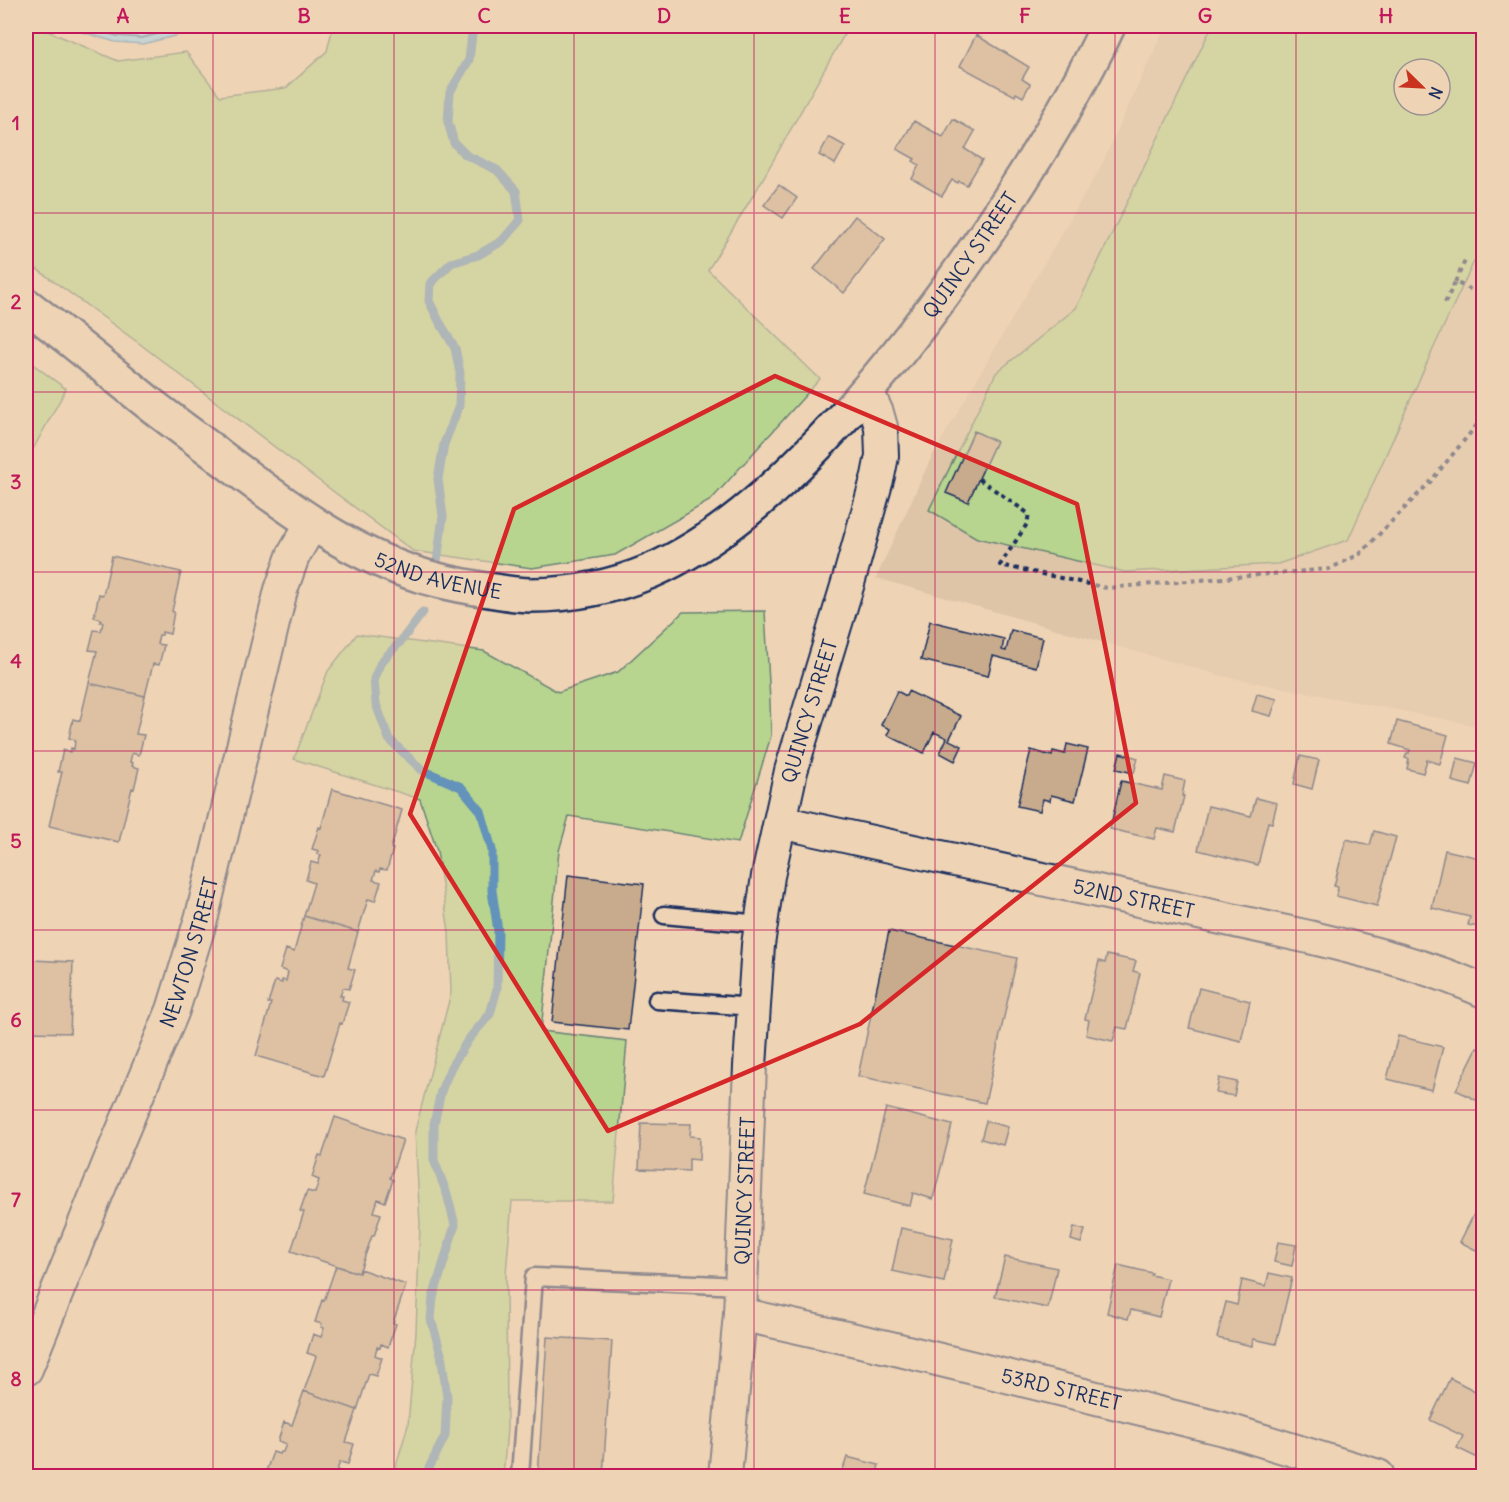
<svg xmlns="http://www.w3.org/2000/svg" width="1509" height="1502" font-family="Delius,sans-serif">
	<rect width="100%" height="100%" fill="#eed4b5"/>
	<filter id="ink" filterUnits="userSpaceOnUse"><feTurbulence type="fractalNoise" baseFrequency=".0167" numOctaves="2"/><feDisplacementMap in="SourceGraphic" scale="12" xChannelSelector="R" yChannelSelector="G"/><feConvolveMatrix kernelMatrix="1 2 1 2 8 2 1 2 1" color-interpolation-filters="sRGB"/></filter>
	<g filter="url(#ink)">
		<path fill="#dec5a8" fill-rule="evenodd" d="M1165,26h318v701l-261,-51 -346,-98 56,-122 169,-290zM1404,69h36v36h-36z"/>
		<path fill="#b7d58e" stroke="#698276" stroke-width="1.5" fill-rule="evenodd" d="M26,26h10l82,35 68,-9 34,44 66,-8 41,-37 6,-25h516l-92,163 -49,81 112,109 -109,121 -96,55 -83,13 -119,-17 -99,-74 -174,-133 -114,-83z
			M1212,26h271v216l-54,116 -81,182 -70,24 -153,8 -148,-34 -48,-28 67,-137 80,-65zM1404,69h36v36h-36z
			M26,359l40,30 -40,73z
			M765,611l5,90 1,35 -33,107 -169,-27 -10,35 -18,180 86,10 -14,160h-101l-6,73 1,155 -4,47h-110l15,-51 8,-93 4,-108 -5,-93 36,-138 -2,-61 -12,-81 -17,-52 -126,-40 34,-88 29,-37 127,17 74,41 60,-20 65,-60z"/>
		<path fill="#95d4f7" stroke="#6492ba" stroke-width="1.5" d="M68,26h138l-19,7 -44,11 -28,-2 -33,-10z"/>
		<g fill="none" stroke-linecap="round" stroke-linejoin="round">
			<path stroke="#4c719b" stroke-width="1.5" d="M82,26l35,10 25,2 47,-12"/>
			<path stroke="#6492ba" stroke-width="9" d="M437,562l6,-46 -5,-37 6,-35 15,-38 1,-33 -5,-25 -16,-27 -10,-20 1,-17 21,-21 27,-8 24,-14 18,-21 -4,-29 -19,-21 -31,-15 -12,-12 -6,-21 2,-30 19,-32 4,-34
				M423,612l-22,29 -20,21 -7,17 2,25 13,35 33,31 39,17 20,24 11,39v41l6,40 -1,58 -7,25 -22,26 -17,27 -10,24 -7,33v36l13,34 8,31 -22,73 -2,21 10,35 6,43 -2,39 -20,40"/>
		</g>
		<path fill="#c7ab8c" stroke="#1b2f5e" stroke-width="1.5" d="M976,35l53,32 -7,12 8,5 -7,13 -7,-4 -1,3 -55,-30z
			M953,119l22,12 -10,18 17,11 -15,25 -8,-4 -1,2 -6,-3 -10,16 -30,-17 7,-14 -6,-4 2,-2 -18,-10 17,-28 29,16z
			M829,137l16,9 -10,18 -16,-9z
			M779,185l18,13 -14,20 -19,-13z
			M855,216l30,23 -41,54 -30,-24z
			M974,431l22,10 -28,61 -22,-9z
			M112,556l69,16 -9,39 2,1 -4,22 -8,-2v3h-3l-2,9 7,1 -5,20 -6,-1 -8,32 -56,-13 8,-32 -8,-1 5,-20 7,1 2,-9h-3l1,-3 -7,-2 5,-23 4,1z
			M930,621l74,18 -2,11 4,1 5,-21 32,8 -7,29 -43,-11 -5,20 -67,-16z
			M89,683l56,13 -9,38 8,1 -5,20 -7,-2 -2,9 3,1 -1,3 7,2 -5,21 -2,-1 -13,54 -70,-16 13,-54h-4l5,-22 7,2 1,-4 3,1 1,-9 -6,-2 4,-19 7,2z
			M897,691l9,5 2,-5 53,25 -12,24 13,6 -7,15 -15,-8 7,-15 -13,-6 -10,21 -37,-18 3,-6 -9,-4z
			M1257,694l20,5 -6,17 -19,-5z
			M1397,721l51,14 -8,29 -13,-4 -4,13 -16,-4 2,-10 -4,-1 2,-5h2l1,-3 -19,-6z
			M1067,744l21,5 -13,52 -24,-6 -1,6 -7,-2 -3,12 -23,-5 14,-56 21,6 1,-5 12,3z
			M1120,753l18,5 -4,15 -18,-4z
			M1300,756l19,4 -7,29 -18,-5z
			M1457,758l20,5 -6,23 -19,-5z
			M1165,776l20,5 -3,15h2l-9,36 -18,-4 -3,11 -44,-10 11,-48 41,9z
			M332,789l70,21 -11,38 2,1 -6,21 -7,-1 -1,3 -3,-1 -3,9 8,2 -6,19 -7,-2 -10,33 -54,-16 10,-33 -8,-3 5,-18 7,2 3,-9 -4,-1 2,-3 -7,-2 7,-22 2,1z
			M1256,798l21,5 -5,20 -4,-1 -10,43 -60,-15 10,-44 43,10z
			M1374,831l22,6 -19,69 -41,-10 2,-9 -4,-1 12,-47 24,6z
			M1445,850l39,9v69l-16,-3 2,-8 -38,-9z
			M568,875l76,9 -16,146 -76,-8z
			M304,916l54,16 -10,36 7,2 -6,19 -6,-1 -3,8h3l-1,4 7,2 -7,22 -2,-1 -16,53 -68,-20 15,-53h-3l7,-22 7,2v-3l4,1 2,-9 -8,-3 6,-20 8,3z
			M889,931l128,27 -32,145 -127,-27z
			M1107,955l29,6 -3,10 7,2 -13,56 -10,-2 -4,14 -27,-6 3,-15 -4,-1 14,-58 6,2z
			M26,956l7,1 -1,3 41,2 -3,71 -40,-1v2h-4z
			M1199,988l51,13 -9,40 -52,-13z
			M1398,1036l45,11 -11,43 -45,-11z
			M1484,1042v62l-28,-14 21,-42 3,1z
			M1219,1078l18,4 -3,14 -18,-3z
			M886,1108l66,17 -19,74 -20,-6 -3,13 -46,-12z
			M335,1117l68,23 -13,38 3,2 -8,22 -7,-3 -4,13 7,2 -7,22h-2l-13,37 -68,-22 13,-39 -4,-1 7,-20 8,2 4,-13 -7,-3 7,-22 3,1z
			M986,1121l22,6 -5,18 -22,-6z
			M641,1123l50,1 -1,12 10,1 -1,23 -10,-1v12l-50,-2z
			M1475,1212l9,5v24l-6,10 -18,-9z
			M1074,1227l11,3 -4,13 -10,-3z
			M901,1228l52,11 -9,43 -52,-11z
			M1278,1242l18,3 -4,21 -18,-4z
			M1005,1257l52,11 -9,40 -53,-11z
			M1118,1265l34,8 -1,2 17,4 -9,38 -28,-7 -3,9 -21,-6z
			M336,1266l23,7 1,-4 46,16 -13,38 3,1 -8,23 -7,-3 -1,4 -3,-1 -2,8 7,3 -6,18 -7,-2 -12,36 -53,-19 12,-35 -9,-3 6,-19 8,3 3,-9 -3,-1 1,-3 -7,-2 7,-22 2,1z
			M1269,1273l23,5 -16,66 -23,-5 -1,7 -35,-8 9,-36 11,3 5,-25 24,6z
			M547,1337l65,4 -9,135h-65z
			M1450,1378l29,15 5,-9v77l-27,-13 6,-12 -33,-16z
			M304,1391l53,19 -11,32 8,2 -6,20 -8,-2 -3,8 3,1 -1,3 7,2h-78v-1l-3,-1 8,-22 6,2 1,-2h3l3,-8 -8,-3 6,-19 8,3z
			M847,1457l32,8 -3,11h-35z"/>
		<g fill="none" stroke-linecap="round" stroke-linejoin="round">
			<defs>
				<path id="service" d="M664,915l97,9
					M657,1000l97,7
					M520,1476l14,-199 208,9"/>
				<g id="minor">
					<path id="s1" d="M780,822l529,115c58,14 120,29 175,54"/>
					<path id="s2" d="M740,1314l147,33 341,83 150,46"/>
					<path id="s3" d="M26,1369l83,-206 64,-153 29,-94 79,-326 12,-34 19,-33"/>
					<path id="s4" d="M725,1476l15,-162 10,-248 8,-121 10,-69 23,-105 57,-188 30,-107 4,-20 -1,-29 -4,-14 -5,-11 -6,-9"/>
				</g>
				<g id="tertiary">
					<path id="s5" d="M26,305c42,32 83,66 124,99 27,21 54,40 81,61 56,42 113,84 179,107 23,8 47,13 71,17 16,2 33,6 50,6 41,0 82,-8 120,-24 66,-29 121,-79 171,-131 68,-71 127,-150 182,-233 38,-58 75,-118 104,-181"/>
				</g>
			</defs>
			<use href="#service" stroke="#1b2f5e" stroke-width="21"/>
			<use href="#minor" stroke="#1b2f5e" stroke-width="36"/>
			<use href="#tertiary" stroke="#1b2f5e" stroke-width="38"/>
			<path stroke="#1b2f5e" stroke-width="4" stroke-dasharray="4.5 4.5" stroke-linecap="butt" d="M1455,282l10,-21
				M1445,303l10,-21 29,14
				M979,479l50,35 -2,10 -27,41 107,23 222,-19 31,-15 71,-73 53,-65"/>
			<use href="#service" stroke="#eed4b5" stroke-width="16"/>
			<use href="#minor" stroke="#eed4b5" stroke-width="32"/>
			<use href="#tertiary" stroke="#eed4b5" stroke-width="33"/>
		</g>
	</g>
	<path d="M0 0H1509V1502H0ZM775,376l302,128 59,299 -276,221 -252,107 -198,-317 104,-305z" fill="#eed4b5" fill-opacity=".55" fill-rule="evenodd"/>
	<path fill="none" stroke="#d62828" stroke-width="4.5" stroke-linejoin="round" d="M775,376l302,128 59,299 -276,221 -252,107 -198,-317 104,-305z"/>
	<path fill="none" stroke="#c2185b" stroke-width="1.5" stroke-opacity="0.55" d="M213,26v1450M394,26v1450M574,26v1450M754,26v1450M935,26v1450M1115,26v1450M1296,26v1450M26,213h1458M26,392h1458M26,572h1458M26,751h1458M26,930h1458M26,1110h1458M26,1290h1458"/>
	<g text-anchor="middle" stroke-width="4.5" stroke-linejoin="round" paint-order="stroke">
		<g font-size="20" fill="#1b2f5e" stroke="#eed4b5">
			<text dy="7" stroke="none"><textPath href="#s5" startOffset="1170">QUINCY STREET</textPath></text>
			<text dy="7" stroke="none"><textPath href="#s5" startOffset="498">52ND AVENUE</textPath></text>
			<text dy="7" stroke="none"><textPath href="#s4" startOffset="772">QUINCY STREET</textPath></text>
			<text dy="7" stroke="none"><textPath href="#s1" startOffset="362">52ND STREET</textPath></text>
			<text dy="7" stroke="none"><textPath href="#s3" startOffset="448">NEWTON STREET</textPath></text>
			<text dy="7" stroke="none"><textPath href="#s4" startOffset="286">QUINCY STREET</textPath></text>
			<text dy="7" stroke="none"><textPath href="#s2" startOffset="330">53RD STREET</textPath></text>
		</g>
	</g>
	<rect width="1509" height="1502" fill="none" stroke="#eed4b5" stroke-width="66"/>
	<g transform="translate(1422 87) rotate(114)"><circle r="28" fill="#eed4b5" stroke="#9a9292" stroke-width="1.5"/>
	<path d="M0-4.5L10 22L0 15L-10 22Z" fill="#c8321e"/>
	<text y="-9" font-size="16" font-weight="bold" text-anchor="middle" fill="#1b2f5e">N</text>
	</g>
	<rect x="33" y="33" width="1443" height="1436" fill="none" stroke="#c2185b" stroke-width="2"/>
	<g font-size="20" text-anchor="middle" font-weight="bold" fill="#c2185b">
		<text x="123" y="23">A</text>
		<text x="304" y="23">B</text>
		<text x="484" y="23">C</text>
		<text x="664" y="23">D</text>
		<text x="845" y="23">E</text>
		<text x="1025" y="23">F</text>
		<text x="1205" y="23">G</text>
		<text x="1386" y="23">H</text>
		<text x="16" y="130">1</text>
		<text x="16" y="309">2</text>
		<text x="16" y="489">3</text>
		<text x="16" y="668">4</text>
		<text x="16" y="848">5</text>
		<text x="16" y="1027">6</text>
		<text x="16" y="1207">7</text>
		<text x="16" y="1386">8</text>
	</g>
</svg>
